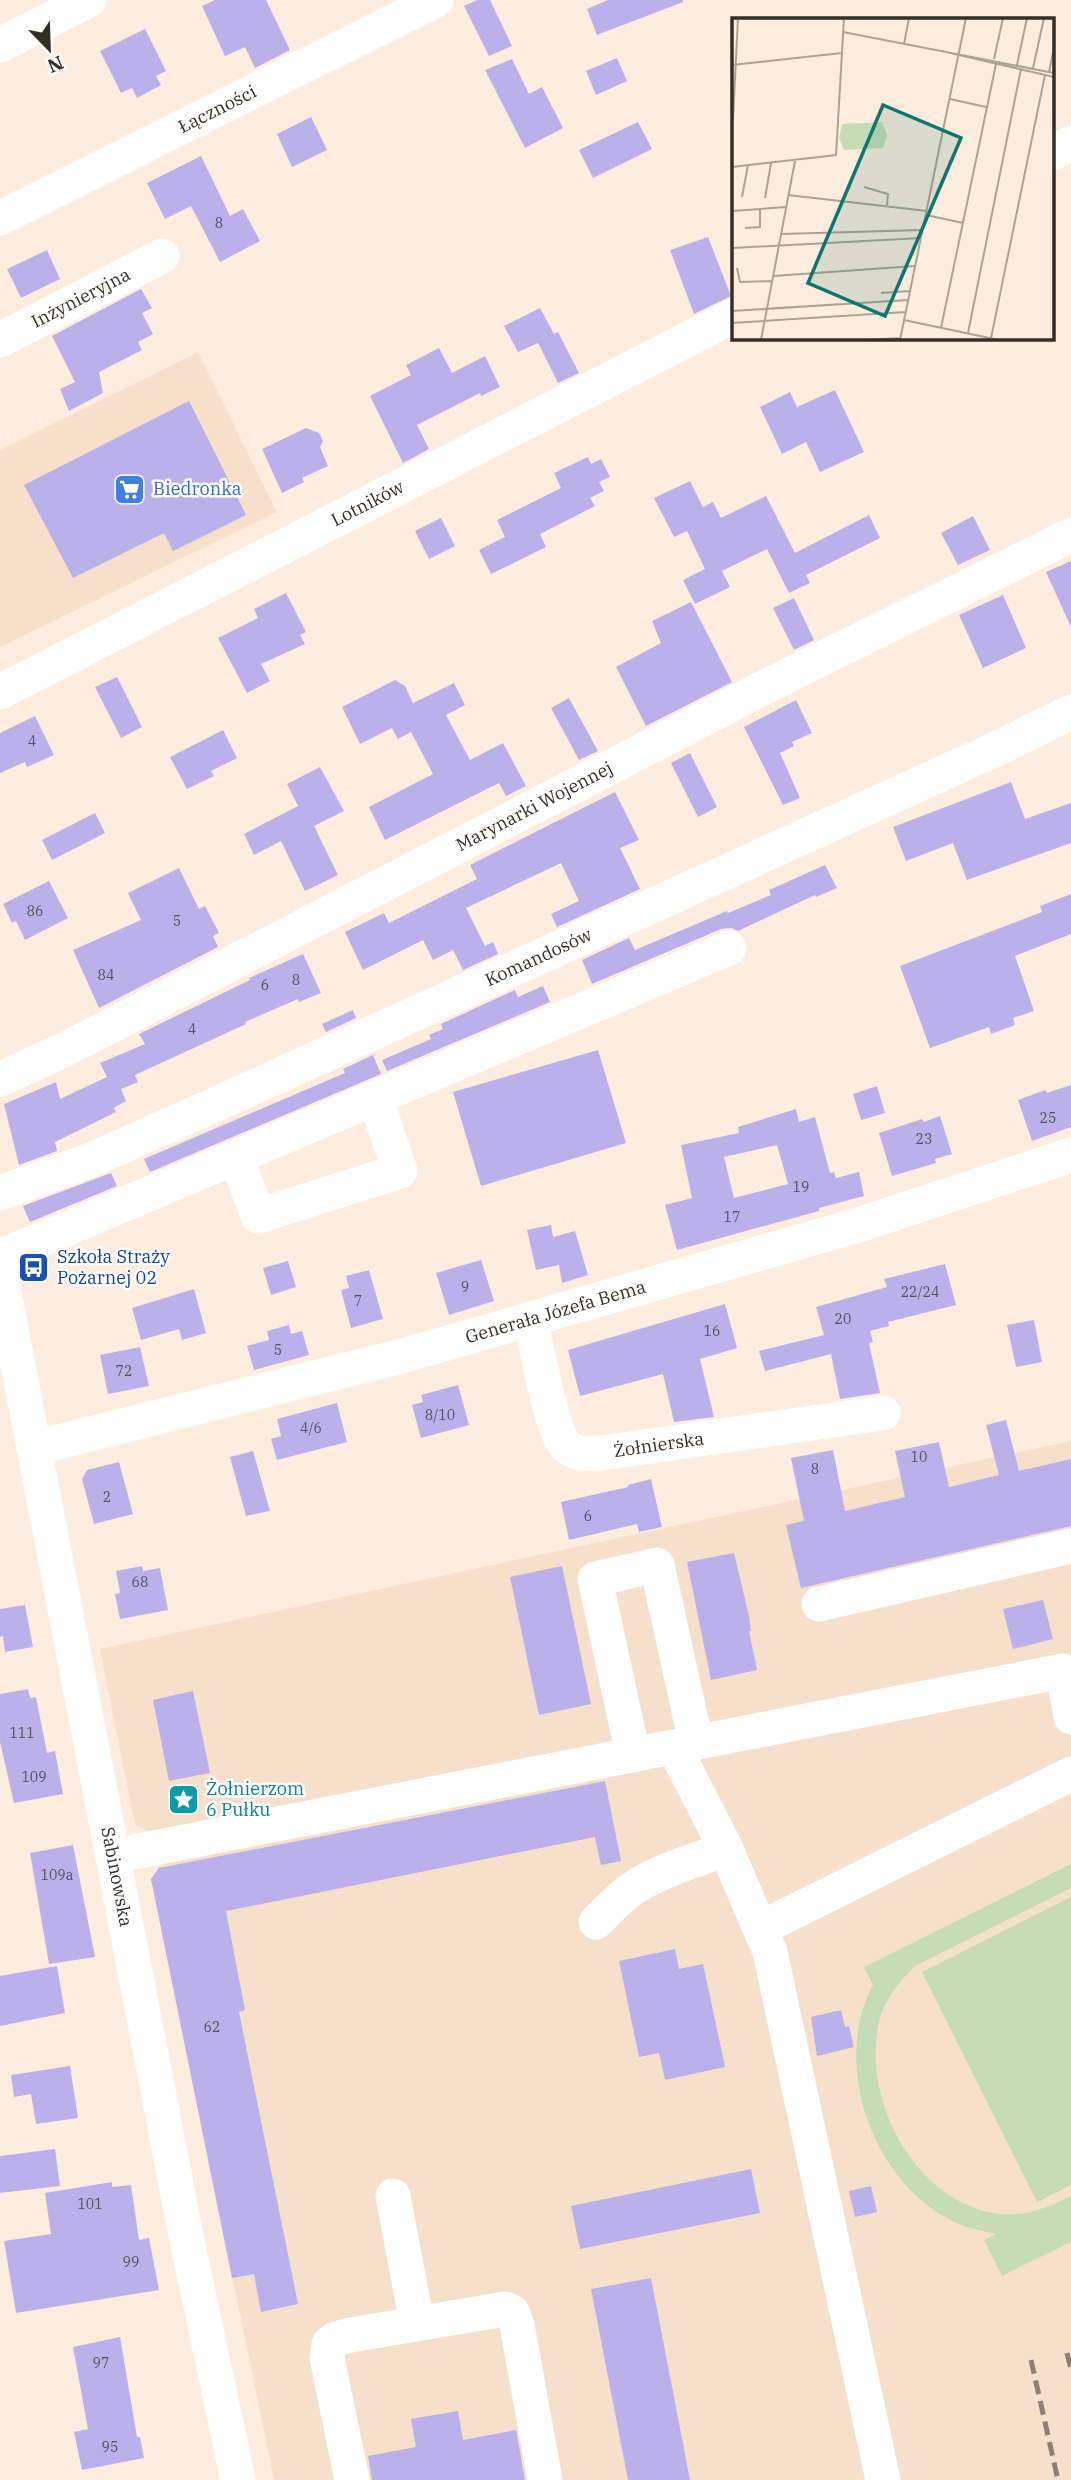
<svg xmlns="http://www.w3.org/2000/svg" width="1071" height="2480" font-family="'IBM Plex Serif',serif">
	<rect width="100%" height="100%" fill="#feedde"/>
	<path fill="#f6dfcb" d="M198,352l79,160 -277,135v-197z
		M1071,1441v1039h-797l-123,-601 11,-17 -4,-26 -23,-11 -35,-176z"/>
	<path fill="#c6dcb6" d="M1071,1864v24l-156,78c-15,15 -29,31 -35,52 -21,79 35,186 120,196 26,3 49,-7 71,-18v46l-69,34 -18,-36 12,-6c-18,-4 -35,-7 -51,-17 -75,-43 -113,-155 -72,-232l-9,-18z
		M1071,1897v288l-34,17 -115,-230z"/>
	<path fill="#bab1eb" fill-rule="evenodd" d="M215,0h51l24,50 -35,18 -10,-21 -20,9 -23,-50z
		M477,0h13l22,46 -23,10 -25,-50z
		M608,0h75v2l-86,33 -10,-26z
		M145,29l21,42 -10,5 5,9 -24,13 -5,-10 -11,5 -21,-42z
		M617,58l10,23 -31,14 -10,-24z
		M512,59l17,35 13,-7 21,41 -38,20 -40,-78z
		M311,117l16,33 -35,17 -15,-33z
		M638,122l14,27 -59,29 -14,-28z
		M201,156l29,60 13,-7 17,32 -40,21 -29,-56 -26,13 -18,-36z
		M708,237l23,59 -37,18 -24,-64z
		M47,250l13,29 -39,19 -14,-29z
		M141,289l11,19 -10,5 11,21 -15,8 4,8 -43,22 4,21 -34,18 -9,-22 15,-7 -23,-46z
		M540,308l14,26 4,-2 21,41 -21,10 -20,-40 -20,9 -14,-26z
		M439,348l13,25 33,-17 15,31 -19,9 -1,-3 -63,32 12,24 -26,14 -33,-67 41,-21 -5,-10z
		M835,390l29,62 -44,20 -14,-30 -24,12 -22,-47 30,-15 7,15z
		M189,401l57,114 -73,36 -9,-18 -91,45 -49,-93z
		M306,428l13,5 4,8 -3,6 8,19 -26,12 2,4 -22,11 -20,-44z
		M588,457l3,7 10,-5 9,18 -11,5 5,9 -14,7 5,8 -55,28 6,13 -55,27 -12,-24 26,-13 -8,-17 64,-32 -7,-15z
		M690,481l13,26 10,-5 8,16 45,-22 29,57 74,-38 11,23 -74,37 4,8 -21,10 -22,-44 -45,22 8,16 -35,17 -12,-24 22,-11 -18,-38 -13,6 -20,-39z
		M973,516l17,34 -32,15 -17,-32z
		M441,518l14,28 -26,13 -14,-28z
		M1071,561v66l-25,-55z
		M286,593l20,39 -6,3 5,9 -44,20 9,17 -23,12 -29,-55 40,-20 -4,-9z
		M1003,595l23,53 -43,20 -24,-53z
		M794,598l20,42 -20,10 -21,-42z
		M691,602l41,80 -86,44 -30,-59 45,-24 -9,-22z
		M117,677l25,50 -21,11 -26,-51z
		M395,680l10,6 8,17 41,-20 11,22 -19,10 24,45 33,-17 23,43 -20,10 -7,-13 -114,57 -16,-33 64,-33 -22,-42 -13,7 -6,-11 -32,16 -18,-37z
		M569,698l29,53 -19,9 -28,-52z
		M796,700l16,33 -20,9 2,4 -14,7 20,45 -17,7 -39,-78z
		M35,716l19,39 -27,12 -2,-5 -25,11v-40z
		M223,730l14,28 -26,13 3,5 -27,13 -17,-32z
		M690,753l27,54 -19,10 -27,-54z
		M320,767l24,44 -30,15 24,49 -33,16 -24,-50 -27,14 -10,-21 54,-28 -11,-22z
		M1011,782l14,37 46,-16v40l-104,37 -14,-37 -47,18 -13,-34z
		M615,792l24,48 -19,8 20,41 -83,38 -6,-13 28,-13 -18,-38 -95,45 19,38 8,-4 5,12 -35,16 -10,-20 -20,10 -10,-20 -60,30 -18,-38 39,-19 5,10 88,-44 -7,-14z
		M95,813l10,20 -53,27 -10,-20z
		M825,865l12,23 -21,9 -1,-2 -77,36 -7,-3 -10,1 -129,55 -10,-24 47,-22 6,12 92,-39 1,2 43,-18 -2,-5z
		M179,868l20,41 6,-3 14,27 -6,3 5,11 -119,61 -26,-58 68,-30 -13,-27z
		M49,881l19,37 -43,22 -9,-19 -4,2 -9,-19z
		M1071,894v40l-56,22 19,55 -21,7 2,7 -24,9 -2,-7 -59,21 -30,-82 142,-54 -2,-6z
		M303,954l18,39 -22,9 -1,-3 -53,23 1,2 -111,51 3,7 -17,7 5,12 -12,7 2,4 -61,30 2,9 -38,14 -15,-61 52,-22 4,17 47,-22 -7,-14 45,-19 -6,-10 111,-54 -1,-2z
		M543,986l7,16 -163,69 -5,-11 49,-21 -2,-4 14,-6 -2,-5 74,-34 3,7z
		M353,1010l3,8 -30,14 -4,-8z
		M598,1050l28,93 -145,43 -28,-94z
		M373,1055l8,19 -231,98 -6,-13 201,-86 -2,-4z
		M1071,1085v42l-39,14 -14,-41 27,-10 2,3z
		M877,1086l8,27 -24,7 -8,-26z
		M796,1109l3,13 16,-5 15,56 4,-1 2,6 23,-6 5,24 -45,12v3l-142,39 -12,-45 27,-7 -11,-53 58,-12 -1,-6zM777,1145l11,39 -54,14 -10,-41z
		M940,1116l12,38 -17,5 1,4 -44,13 -13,-43 43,-14 2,3z
		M111,1173l6,13 -87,36 -7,-16z
		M551,1225l2,12 22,-6 13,44 -26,8 -3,-18 -23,5 -9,-40z
		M481,1260l13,41 -45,14 -13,-42z
		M288,1261l8,26 -25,8 -8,-27z
		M945,1264l11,41 -68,17 1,4 -19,5 3,11 -4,1 11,50 -40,6 -9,-45 -66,17 -6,-20 65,-16 -8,-28 71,-20 -3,-8z
		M369,1270l14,49 -32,9 -10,-38 8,-2 -3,-12z
		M194,1289l12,44 -24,7 -3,-11 -38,11 -9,-32z
		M725,1304l12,44 -37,11 14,58 -40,5 -11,-48 -83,22 -12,-46z
		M1034,1320l8,42 -26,5 -9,-42z
		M289,1325l2,9 11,-3 7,24 -55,15 -7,-24 22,-6 -2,-9z
		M140,1347l9,39 -41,8 -8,-39z
		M458,1385l11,40 -48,13 -9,-33 11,-3 -2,-7z
		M337,1403l10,39 -70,18 -6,-21 10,-3 -4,-17z
		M1006,1420l13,51 52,-12v67l-270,62 -15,-63 18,-4 -13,-63 42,-8 12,61 60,-14 -10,-46 44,-9 10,45 50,-12 -13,-50z
		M253,1451l17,60 -24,5 -16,-59z
		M119,1462l14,52 -39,10 -12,-45 5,-9z
		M651,1479l11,48 -23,5 -2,-8 -68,16 -8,-38 67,-15v-2z
		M734,1553l15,63 2,15h-2l8,39 -46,10 -24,-118z
		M142,1566l1,5 17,-3 8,42 -48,9 -5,-25 5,-1 -4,-22z
		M562,1566l29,138 -52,11 -29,-138z
		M1043,1600l10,39 -40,10 -10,-40z
		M25,1605l8,42 -28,5 -2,-16 -3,1v-28z
		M28,1689l2,9 6,-1 11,56 8,-2 8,43 -49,9 -14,-61v-48z
		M193,1691l17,82 -41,8 -16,-81z
		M605,1781l16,80 -20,4 -6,-28 -369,74 19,99 -6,2 59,292 -37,8 -7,-38 -22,4 -81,-399 8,-11z
		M73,1845l22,112 -46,7 -19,-111z
		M675,1949l4,20 24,-5 22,103 -60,13 -6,-27 -20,4 -20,-96z
		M57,1966l8,47 -65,13v-50z
		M841,2010l4,17 4,-1 5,21 -37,9 -6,-39z
		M70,2066l8,52 -42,6 -5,-30 -17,3 -3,-22z
		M55,2149l5,37 -60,7v-37z
		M751,2169l9,44 -180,36 -9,-43z
		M112,2182v5l19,-2 8,55 10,-2 10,52 -143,23 -12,-72 47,-7 -6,-41z
		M871,2186l6,26 -22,5 -6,-26z
		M651,2278l39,202h-62l-37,-191z
		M120,2337l17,100h3l4,21 -62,12 -8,-38 14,-3 -15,-82z
		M458,2411l5,29 53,-10 9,50h-153l-4,-24 48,-9 -5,-28z"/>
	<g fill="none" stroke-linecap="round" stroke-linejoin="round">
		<g stroke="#fff" stroke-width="35">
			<path d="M0,45l89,-45"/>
			<path d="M1052,153l19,-10"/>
			<path id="s1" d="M0,218l436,-218"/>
			<path id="s2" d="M0,340l162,-84"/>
			<path id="s3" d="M0,692l733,-376"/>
			<path id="s4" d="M0,1079l64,-29 705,-365 302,-150"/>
			<path d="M236,1157l22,59 142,-45 -25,-73"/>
			<path id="s5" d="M0,1193l91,-33 119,-53 786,-358 75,-37"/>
			<path d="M0,1257l729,-309"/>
			<path id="s6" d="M0,1272l186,964 52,244"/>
			<path id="s7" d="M530,1319c6,24 21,111 35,126 11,11 22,8 36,8l282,-40"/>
			<path id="s8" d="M34,1448l372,-93 452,-130 213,-70"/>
			<path d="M819,1604l252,-58"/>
			<path d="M674,1747l52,102 44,103 113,528"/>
			<path d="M633,1755l-38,-176 62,-14 39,178"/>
			<path d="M113,1856l950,-185 8,46"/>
			<path d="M596,1922c13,-13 26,-27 42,-37 26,-16 59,-25 88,-36"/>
			<path d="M761,1928l310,-154"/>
			<path d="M393,2196l24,127"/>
			<path d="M352,2480l-25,-122 2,-14 6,-5 16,-4 154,-26 7,3 5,13 28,155"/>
		</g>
		<path stroke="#8b8076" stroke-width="5" stroke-dasharray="14 7" stroke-linecap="butt" d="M1067,2353l4,16
			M1031,2360l27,120"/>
	</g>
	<defs>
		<symbol id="supermarket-square" viewBox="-11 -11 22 22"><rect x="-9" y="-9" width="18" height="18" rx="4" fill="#3f7fe0" stroke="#fff"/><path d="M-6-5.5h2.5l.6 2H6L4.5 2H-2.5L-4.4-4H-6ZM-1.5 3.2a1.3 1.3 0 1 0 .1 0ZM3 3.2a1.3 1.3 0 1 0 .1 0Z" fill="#fff"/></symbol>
		<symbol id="bus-square" viewBox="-11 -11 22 22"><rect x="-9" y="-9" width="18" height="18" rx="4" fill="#1a4fb4" stroke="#fff"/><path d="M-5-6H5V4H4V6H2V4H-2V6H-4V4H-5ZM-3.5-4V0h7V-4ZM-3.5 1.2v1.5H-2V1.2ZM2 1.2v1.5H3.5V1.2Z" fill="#fff"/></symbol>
		<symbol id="sight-square" viewBox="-11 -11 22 22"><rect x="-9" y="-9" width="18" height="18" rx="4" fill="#0f9aa8" stroke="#fff"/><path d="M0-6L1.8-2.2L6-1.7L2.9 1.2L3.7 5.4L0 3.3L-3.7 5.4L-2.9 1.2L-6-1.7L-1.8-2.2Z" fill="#fff"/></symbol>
	</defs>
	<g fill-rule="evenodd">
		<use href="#supermarket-square" x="112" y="472" width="35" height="35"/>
		<use href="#bus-square" x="16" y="1250" width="35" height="35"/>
		<use href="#sight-square" x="166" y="1782" width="35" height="35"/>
	</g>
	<g text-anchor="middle" stroke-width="5" stroke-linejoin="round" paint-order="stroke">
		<g font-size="14" fill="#564f59">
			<text x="219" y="228">8</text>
			<text x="32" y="746">4</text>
			<text x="35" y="916">86</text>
			<text x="177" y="926">5</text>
			<text x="106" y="980">84</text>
			<text x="296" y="985">8</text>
			<text x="265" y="990">6</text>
			<text x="192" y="1034">4</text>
			<text x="1048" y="1123">25</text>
			<text x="924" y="1144">23</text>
			<text x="801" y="1192">19</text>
			<text x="732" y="1222">17</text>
			<text x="465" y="1292">9</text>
			<text x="920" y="1297">22/24</text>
			<text x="358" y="1306">7</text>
			<text x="843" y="1324">20</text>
			<text x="712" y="1336">16</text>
			<text x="278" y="1355">5</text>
			<text x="124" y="1376">72</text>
			<text x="440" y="1420">8/10</text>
			<text x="311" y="1433">4/6</text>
			<text x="919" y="1462">10</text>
			<text x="815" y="1474">8</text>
			<text x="107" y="1502">2</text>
			<text x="588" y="1521">6</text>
			<text x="140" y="1587">68</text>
			<text x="22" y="1738">111</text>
			<text x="34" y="1782">109</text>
			<text x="57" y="1880">109a</text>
			<text x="212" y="2032">62</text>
			<text x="90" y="2209">101</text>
			<text x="131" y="2267">99</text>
			<text x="101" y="2368">97</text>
			<text x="110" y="2452">95</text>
		</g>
		<g font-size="18" fill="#342e28" stroke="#fff">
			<text dy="6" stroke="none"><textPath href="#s1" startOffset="243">Łączności</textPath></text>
			<text dy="6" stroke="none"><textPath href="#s2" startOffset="91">Inżynieryjna</textPath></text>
			<text dy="6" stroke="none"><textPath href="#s3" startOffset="413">Lotników</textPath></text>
			<text dy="6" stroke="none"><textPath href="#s4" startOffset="600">Marynarki Wojennej</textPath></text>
			<text dy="6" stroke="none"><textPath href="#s5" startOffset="588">Komandosów</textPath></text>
			<text dy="6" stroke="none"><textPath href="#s8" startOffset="539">Generała Józefa Bema</textPath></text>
			<text dy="6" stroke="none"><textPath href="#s7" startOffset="228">Żołnierska</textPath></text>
			<text dy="6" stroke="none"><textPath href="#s6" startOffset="616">Sabinowska</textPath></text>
		</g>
		<g font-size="18" fill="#366cbe" stroke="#fff" text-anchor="start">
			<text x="153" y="495">Biedronka</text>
		</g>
		<g font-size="18" fill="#164399" stroke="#fff" text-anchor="start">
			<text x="57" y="1263">Szkoła Straży<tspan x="57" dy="21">Pożarnej 02</tspan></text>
		</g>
		<g font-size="18" fill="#0d838f" stroke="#fff" text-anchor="start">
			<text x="206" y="1795">Żołnierzom<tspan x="206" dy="21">6 Pułku</tspan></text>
		</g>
	</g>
	<g transform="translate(732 18)">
		<rect width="322" height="322" fill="#feedde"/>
		<path d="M150,104l5,13 -4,13 -39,2 -5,-12 3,-14z" fill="#c6dcb6"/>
		<path fill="none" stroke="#ada195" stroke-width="2" d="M111,14l211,41M172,26l5,-26M210,33l112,26M262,41l9,-41M0,47l110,-12M285,47l10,-47M301,50l11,-50M317,54l5,-25M218,81l36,8M1,101l5,-101M0,149l104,-12 8,-137M132,169l24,7 -1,11M56,177l139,16M10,179l6,-32M33,180l6,-35M0,193l54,-4M194,197l37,8M13,210l15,-1v-18M49,216l141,-4M0,230l189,-10M5,250l3,14 32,-1M41,258l142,-10M149,275l29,-2M0,293l176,-11M172,302l95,20M0,305l174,-11M209,310l55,-264M236,315l53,-264M259,320l54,-263M29,322l34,-179M133,322l36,-2M168,322l66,-322"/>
		<path fill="#0f766e" fill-opacity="0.15" stroke="#0f766e" stroke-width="3.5" d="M151,87l78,33 -76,178 -77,-33z"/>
		<rect width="322" height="322" fill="none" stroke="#342e28" stroke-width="3.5"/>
	</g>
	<g transform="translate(49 49) rotate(157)" stroke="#ffffff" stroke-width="5" paint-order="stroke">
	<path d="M0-5L12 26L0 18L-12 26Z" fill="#342e28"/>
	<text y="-10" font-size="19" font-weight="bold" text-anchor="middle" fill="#342e28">N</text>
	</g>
</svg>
